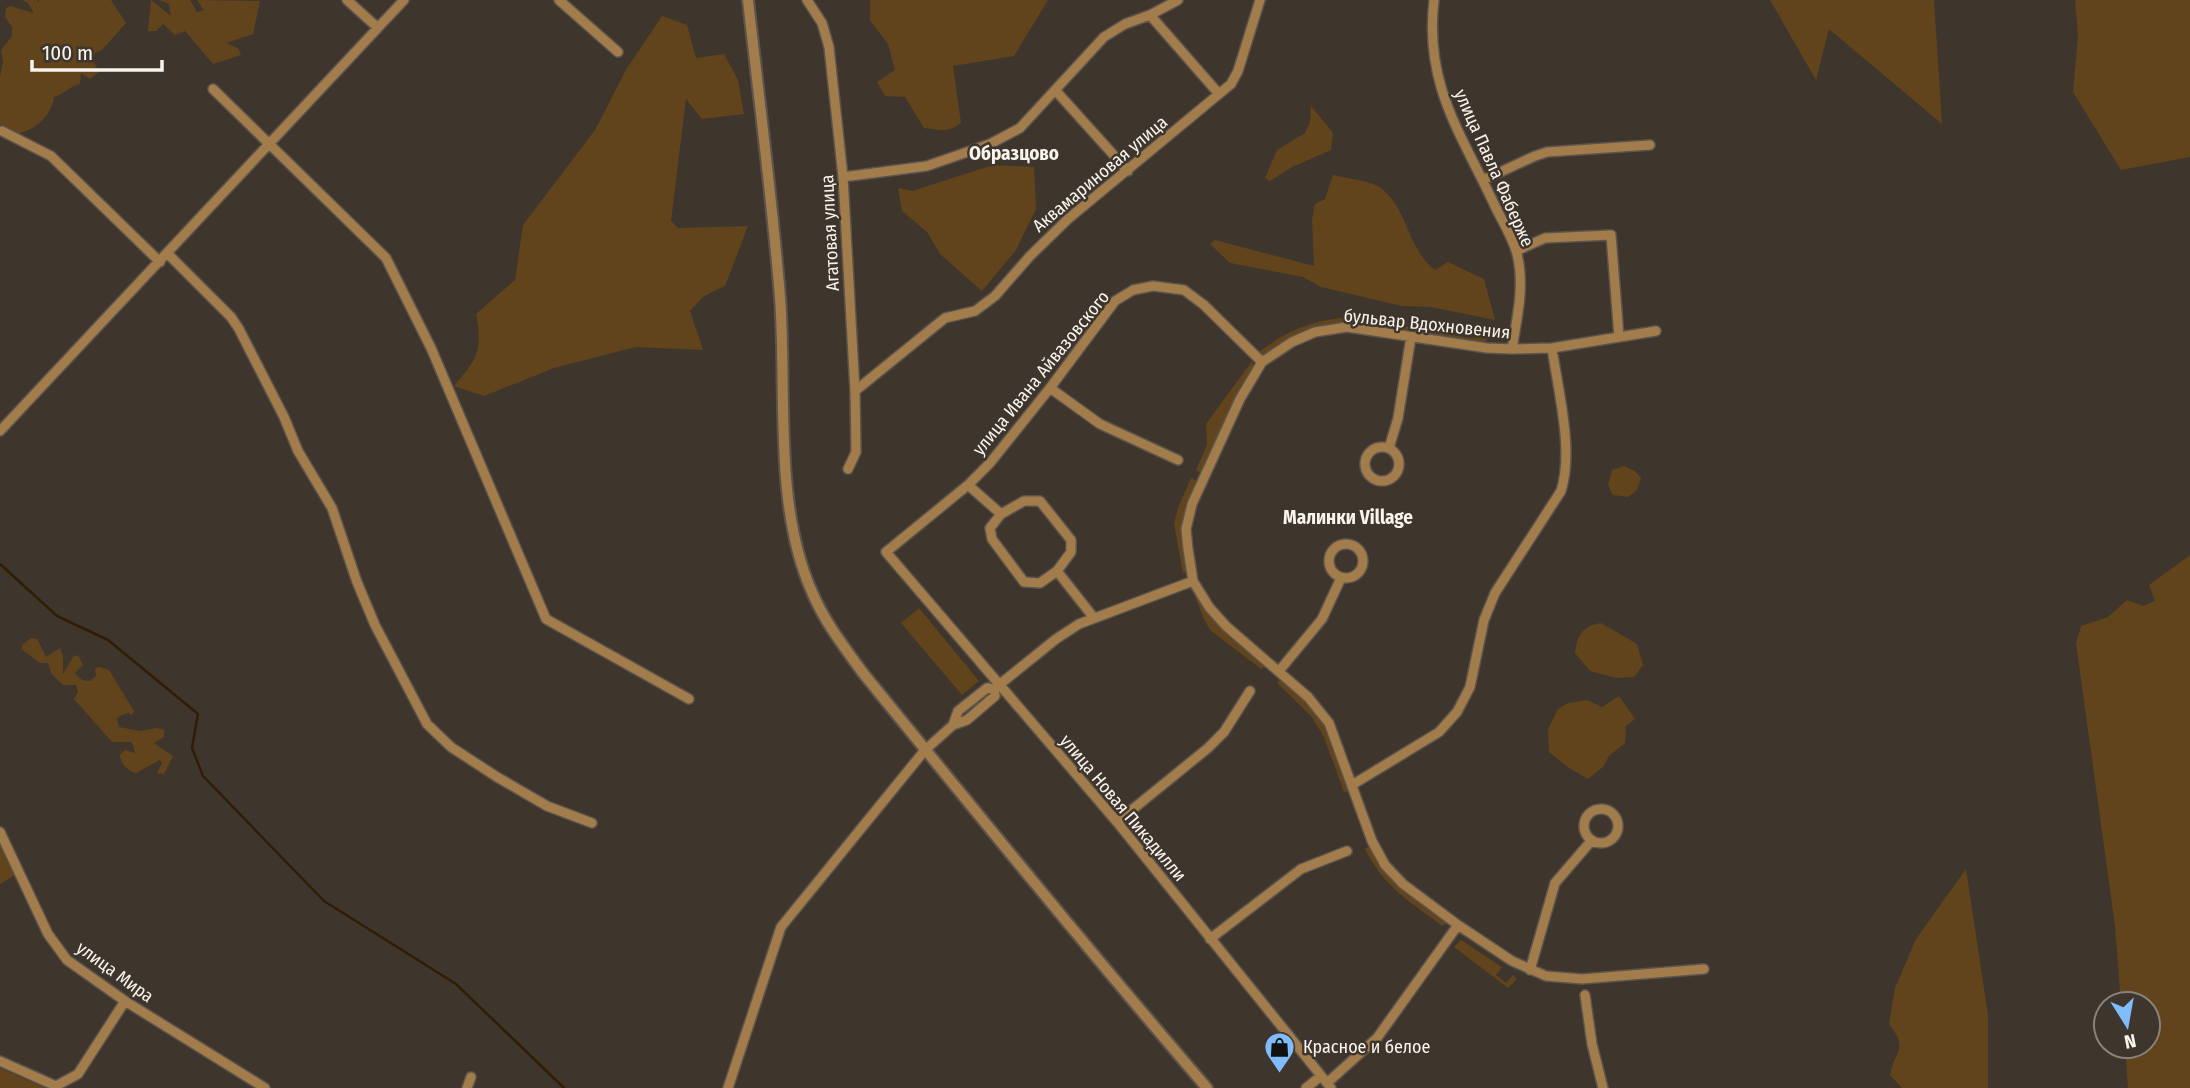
<svg xmlns="http://www.w3.org/2000/svg" width="2190" height="1088" font-family="'Fira Sans Condensed',sans-serif">
	<rect width="100%" height="100%" fill="#3e362d"/>
	<path fill="#61431c" d="M22,0h15l2,3v-3h72l15,23 -24,27 -7,3 -2,7 6,12 -9,7 -9,-6 -1,11c-11,2 -15,10 -26,13 -2,20 -22,36 -41,37l-13,-10v-48l3,-14 -2,-12 11,-14v-9l-7,-10 1,-9 4,-2 24,7 -6,-10z
		M151,0l20,16 -2,-12 -10,-4h31l7,12 7,-2 -7,-10 63,1 -7,33 -27,9 12,5 3,7 -28,9 -28,-33 -10,4 -12,-11 -7,7h-8z
		M870,0h178l-34,56 -61,10 8,57c-13,10 -21,7 -37,5l-19,-31 -20,-1 -8,-14 18,-12 -7,-26 -18,-24z
		M1770,0h164l8,124 -113,-95 -13,51z
		M2075,0h115v157l-69,13 -48,-78 5,-56z
		M662,16l25,9 9,33 28,-4 14,26 6,34 -42,5 -16,-20 -15,122 7,7 70,-2 -23,60 -21,10 -14,15 13,39 -67,-3 -82,21 -70,28 -30,-10c23,-27 29,-35 22,-72l39,-34 8,-55 72,-95 32,-62z
		M1311,106l22,27 -2,17 -39,17 -22,14 -5,-3 12,-28 28,-17 5,-11z
		M993,165l41,2 2,42 -20,41 -34,41 -42,-37 -13,-22 -25,-21 -4,-23 14,3z
		M1333,175c12,3 39,6 48,13 27,21 27,62 54,82l13,-8 36,17 11,41 -64,-13 -29,-1 -81,-19 -18,-10 -73,-14 -20,-19 5,-4 99,26 -2,-46 3,-16 10,-5z
		M1355,317l115,21 17,-3 1,4 -6,5 -138,-21 -30,5 -14,5 -37,22 -4,-3c32,-24 56,-33 96,-35z
		M1252,361l2,8c-23,32 -37,69 -53,104l-5,-3 11,-25 -1,-21z
		M1624,466l11,5 6,7 -4,12 -9,7 -15,-2 -5,-10 4,-15z
		M1191,478l6,3c-12,33 -17,55 -9,90l-5,2 -9,-49 4,-16z
		M2190,555v533h-62l-3,-42h23v-42h-27l-6,-78 -39,-283 5,-17 27,-9 19,-17 16,6 12,-5 -6,-16z
		M1197,595l20,28 48,43 -4,3 -51,-39 -7,-13 -8,-21z
		M919,608l60,73 -17,14 -61,-72z
		M1601,623l36,21 6,21 -9,12 -18,1 -26,-7 -15,-18c3,-20 7,-26 26,-30z
		M31,638l6,1 9,18 14,-9 3,9v17l10,-17 5,-2 5,10 -8,8 7,7 8,1 6,-5 -1,-8 4,-1 10,3 25,41 -2,4 -4,-2 -8,3 -3,3 2,8 21,4 17,-3 7,2v7l-10,6 19,13 -9,18 -7,-1 5,-10 -2,-3 -24,13c-9,-3 -15,-8 -16,-18l5,-5 10,3 -3,-11h-20l-38,-43 4,-7 -2,-7h-13l-12,-12 -3,-10h-8l-19,-14 2,-5z
		M1280,679l32,29 14,20 23,63 -5,1 -21,-57 -12,-19 -34,-33z
		M1619,696l16,23 -9,7 -1,17 -16,13 -6,11 -15,12 -19,-11 -20,-16 -1,-23 10,-20 10,-6 19,-3 15,7z
		M0,845l15,30 -15,9z
		M1370,846c17,33 44,52 73,73l3,4 -3,3c-31,-22 -61,-41 -78,-77z
		M1966,869l22,146v73h-86l-12,-13c5,-26 19,-25 -1,-51l6,-36 21,-49z
		M1461,940l41,27 -6,8 10,8 7,-8 4,4 -9,9 -54,-41z
		M0,1068l45,20h-45z"/>
	<g fill="none" stroke-linecap="round" stroke-linejoin="round">
		<path stroke="#301d04" stroke-width="2.5" d="M0,564l57,52 51,24 90,74 -6,34 11,28 121,125 132,83 108,104"/>
		<defs>
			<path id="minor" d="M347,0l31,28
				M559,0l59,52
				M807,0l15,23 7,24 14,130 12,214 1,61 -8,17
				M1434,0c-10,85 27,133 61,206 7,15 18,32 22,48 8,32 0,63 -5,95
				M1150,15l69,79
				M213,89l173,169 45,90 115,271 143,80
				M1056,91l72,80
				M2,131l49,25 109,106
				M843,177l84,-11 63,-22 30,-16 84,-91 21,-13 25,-9 28,-15
				M1483,180l52,-24 12,-4 103,-7
				M1516,251l29,-13 66,-3 8,102
				M168,254l63,63 8,12 45,88 14,34 34,57 25,74 18,43 52,99 24,23 46,30 50,29 45,17
				M1656,331l-104,17 -40,1 -25,-1 -140,-21 -32,5 -23,10 -30,20 -22,37 -48,105 -6,25 2,20 5,32 16,26 17,19 82,71 21,26 43,118 13,24 18,19 55,41 54,36 34,15 36,3 122,-10
				M1262,362l-58,-57 -20,-15 -31,-4 -20,4 -18,11 -65,87 -60,75 -22,22 -82,67 231,270 214,266
				M1050,388l50,36 78,36
				M855,391l90,-73 30,-7 20,-15 35,-40 38,-37 163,-135 7,-13 22,-71
				M0,431l404,-431
				M1365 464a17 17 0 1 1 34 0a17 17 0 1 1-34 0Z
				M1389,448l9,-30 13,-81
				M968,485l33,29 -11,14 2,11 32,43 16,1 17,-12 37,47
				M1001,514l23,-13h16l31,39v12l-14,19
				M1329 561a17 17 0 1 1 34 0a17 17 0 1 1-34 0Z
				M1279,671l43,-52 19,-41
				M987,688l7,1 1,7 -28,24 -14,5 5,-14z
				M994,689l62,-50 23,-15 114,-43
				M1352,785l87,-53 18,-20 13,-25 14,-67 11,-27 66,-102c13,-41 -3,-100 -9,-143
				M1584 826a17 17 0 1 1 34 0a17 17 0 1 1-34 0Z
				M1117,822l91,-74 16,-16 26,-41
				M0,832l48,102 19,26 58,41 140,87
				M1210,939l91,-70 46,-18
				M1530,970l25,-87 37,-43
				M1585,995l7,49 11,44
				M0,1061l56,25 22,-12 47,-73
				M1327,1083l50,-45 81,-113
				M467,1088l4,-11
				M728,1088l53,-161 144,-177 28,-25
				M1306,1088l15,-12"/>
			<path id="tertiary" d="M748,0c11,99 24,198 32,297 7,93 -7,208 32,295 12,29 32,55 51,81 113,139 227,279 344,415"/>
		</defs>
		<use href="#minor" stroke="#5c544c" stroke-width="12"/>
		<use href="#tertiary" stroke="#5c544c" stroke-width="14"/>
		<use href="#minor" stroke="#a37c4c" stroke-width="9"/>
		<use href="#tertiary" stroke="#a37c4c" stroke-width="10"/>
	</g>
	<defs>
		<symbol id="shop-pin" viewBox="-11 -11 22 30"><path d="M0 17L-7.5 6A9.5 9.5 0 1 1 7.5 6Z" fill="#81bcfa" stroke="#3e362d"/><path d="M-5-2.5h2.3a2.7 3.5 0 0 1 5.4 0H5L5.5 6h-11ZM-1.5-2.5h3a1.5 2.3 0 0 0-3 0Z" fill="#111"/></symbol>
	</defs>
	<g fill-rule="evenodd">
		<use href="#shop-pin" x="1262" y="1030" width="35" height="47"/>
	</g>
	<g text-anchor="middle" stroke-width="5" stroke-linejoin="round" paint-order="stroke">
		<g font-size="18" fill="#f9f4ee" stroke="#3e362d">
			<text transform="translate(1494 168) rotate(66)" y="6">улица Павла Фаберже</text>
			<text transform="translate(1100 174) rotate(-40)" y="6">Аквамариновая улица</text>
			<text transform="translate(830 233) rotate(-93)" y="6">Агатовая улица</text>
			<text transform="translate(1427 324) rotate(6)" y="6">бульвар Вдохновения</text>
			<text transform="translate(1041 373) rotate(-51)" y="6">улица Ивана Айвазовского</text>
			<text transform="translate(1123 808) rotate(50)" y="6">улица Новая Пикадилли</text>
			<text transform="translate(115 972) rotate(36)" y="6">улица Мира</text>
		</g>
		<g font-size="18" fill="#f9f4ee" stroke="#3e362d" text-anchor="start">
			<text x="1303" y="1053">Красное и белое</text>
		</g>
		<g font-size="19" font-weight="bold" fill="#f9f4ee" stroke="#3e362d">
			<text x="1014" y="160">Образцово</text>
			<text x="1348" y="524">Малинки Village</text>
		</g>
	</g>
	<g transform="translate(2127 1025) rotate(169)"><circle r="33" fill="#3e362d" stroke="#89827a" stroke-width="2"/>
	<path d="M0-5L12 26L0 18L-12 26Z" fill="#81bcfa"/>
	<text y="-10" font-size="19" font-weight="bold" text-anchor="middle" fill="#f9f4ee">N</text>
	</g>
	<path d="M32 60v10h130v-10" fill="none" stroke="#f9f4ee" stroke-width="3.5"/>
	<text x="42" y="60" font-size="21" fill="#f9f4ee" stroke="#3e362d" stroke-width="5" paint-order="stroke">100 m</text>
</svg>
